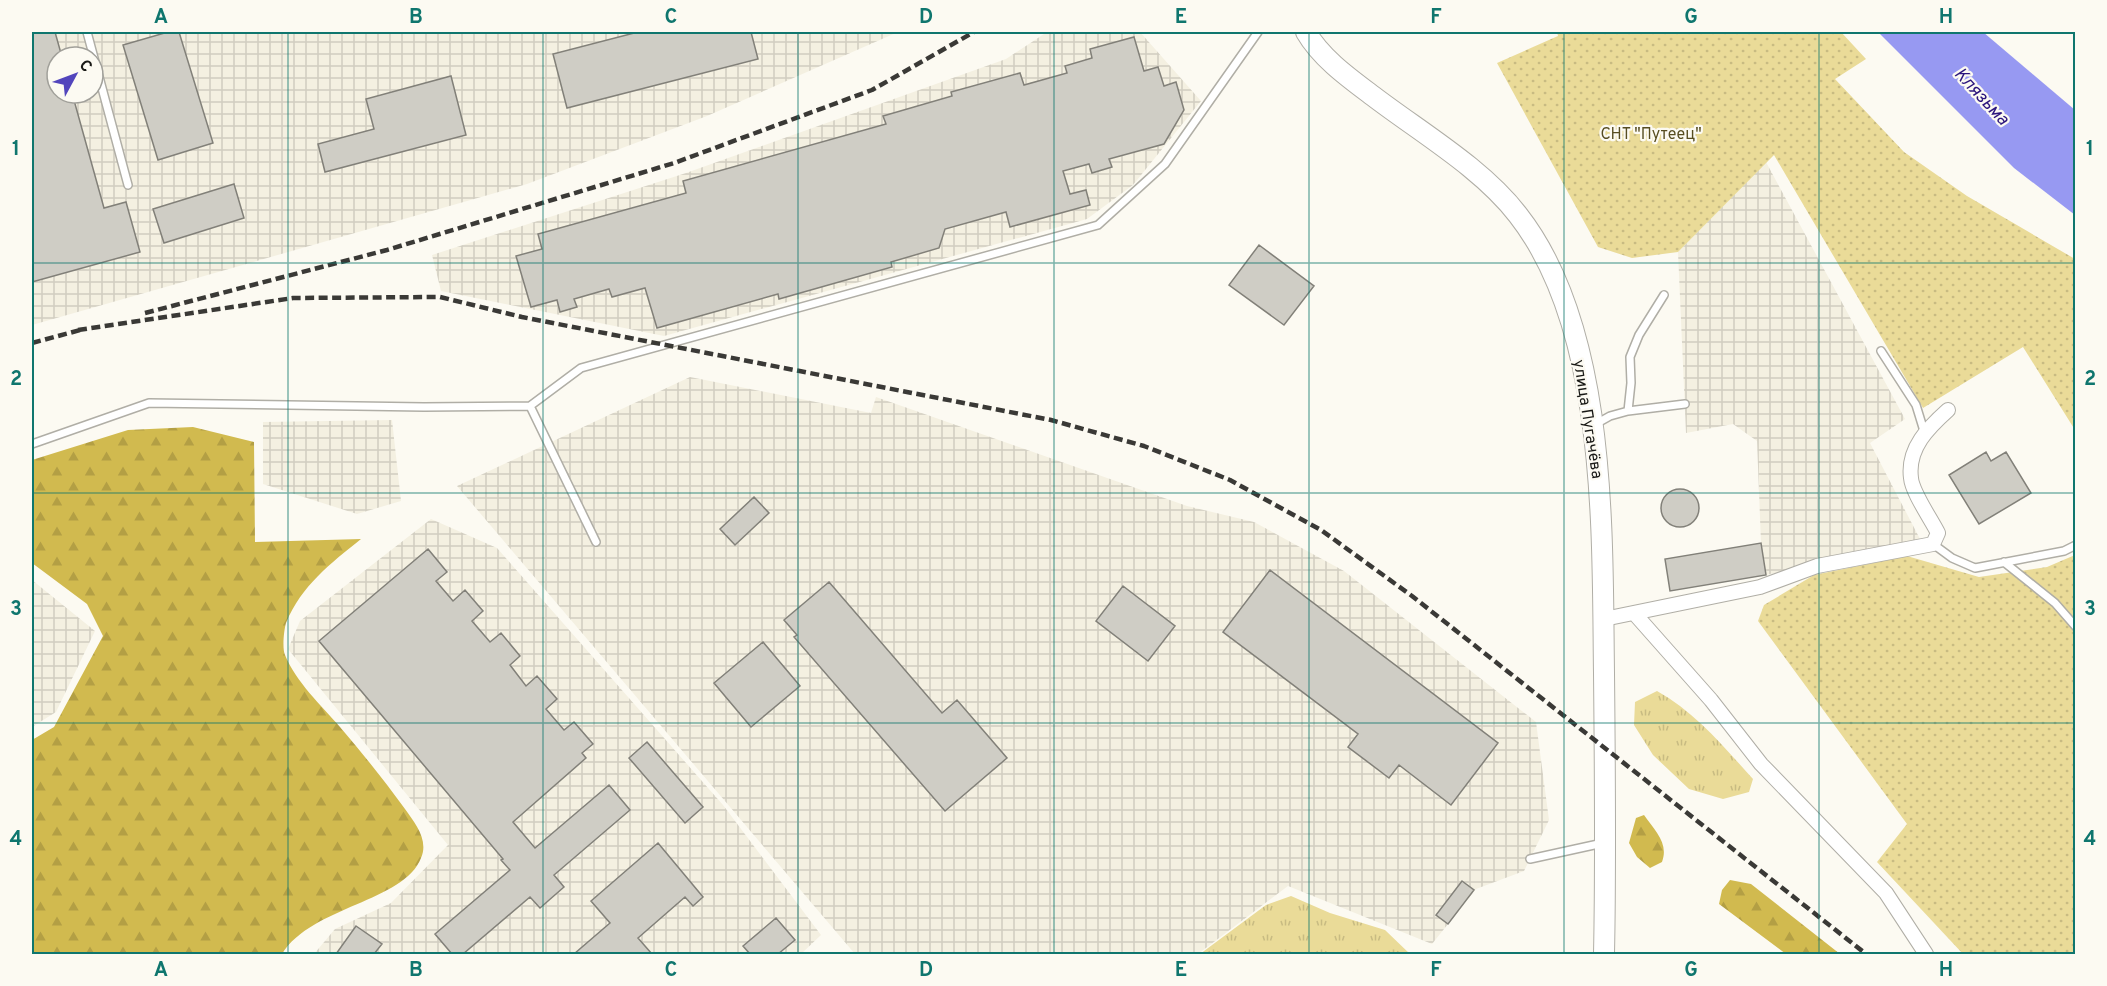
<svg xmlns="http://www.w3.org/2000/svg" width="2107" height="986" font-family="Overpass,sans-serif">
	<defs>
		<pattern id="industrial-grid" width="8" height="8" patternUnits="userSpaceOnUse" patternTransform="scale(1.5)"><rect width="8" height="8" fill="#f4f0e1"/><path d="M0 4h8M4 0v8" fill="none" stroke="#d1cdc0"/></pattern>
		<pattern id="grass-tufts" width="24" height="20" patternUnits="userSpaceOnUse" patternTransform="scale(1.5)"><rect width="24" height="20" fill="#eadb98"/><path d="M3 7l-1-3M5 7V3M7 7l1-3M15 17l-1-3M17 17v-4M19 17l1-3" fill="none" stroke="#c8bb82"/></pattern>
		<pattern id="forest-firs" width="22" height="20" patternUnits="userSpaceOnUse" patternTransform="scale(1.5)"><rect width="22" height="20" fill="#d1ba4f"/><path d="M5 1l3.5 6h-7zM16 11l3.5 6h-7z" fill="#b39f44"/></pattern>
		<pattern id="garden-dots" width="8" height="8" patternUnits="userSpaceOnUse" patternTransform="scale(1.5)"><rect width="8" height="8" fill="#eadb98"/><path d="M2 2h.1M6 6h.1" fill="none" stroke="#c8bb82" stroke-width="1.8" stroke-linecap="round"/></pattern>
	</defs>
	<rect width="100%" height="100%" fill="#fcfaf2"/>
	<path fill="url(#industrial-grid)" fill-rule="evenodd" d="M32,32h866l-191,84 -180,68 -495,141zM57,57h36v36h-36z
		M1047,32h93l61,69 -68,84 -46,34 -423,117 -223,-45 -9,-36 254,-82 320,-114z
		M1766,162l139,257 -35,24 50,96 -154,36 -5,-32 -4,-102 -24,-17 -47,9 -8,-181z
		M690,377l181,36 5,-16 311,109 67,16 90,49 192,151 13,98 -25,51 -48,18 -44,55 -144,-58 -90,68h-343l-398,-468z
		M392,420l9,81 -44,13 -94,-30v-62z
		M431,519l66,29 226,257 98,130 -20,19h-487l21,-25 56,-26 57,-58 -160,-196 12,-28z
		M32,580l63,51 -39,81 -24,15z"/>
	<path fill="url(#grass-tufts)" d="M1657,691c39,22 66,55 96,88l-4,13 -26,7 -34,-10 -36,-34 -19,-30 1,-23z
		M1291,896l39,17 55,17 25,24h-210l66,-49z"/>
	<path fill="url(#forest-firs)" d="M193,427l61,15 1,100 106,-3c-31,25 -59,46 -75,84 -2,7 -4,25 -1,32 11,27 36,50 55,72 23,27 44,53 65,82 10,14 24,31 16,49 -17,44 -109,48 -139,96h-250v-214l22,-13 49,-91 -16,-32 -55,-41v-103l96,-30z
		M1644,815c11,16 25,28 18,47l-12,6 -13,-11 -8,-14 7,-25z
		M1730,880l21,4 89,70h-54l-67,-50 3,-14z"/>
	<path fill="url(#garden-dots)" d="M1557,32h284l25,27 -31,20 69,73 63,44 108,63v171l-52,-83 -100,61 -149,-253 -96,97 -46,6 -34,-11 -101,-184 61,-27z
		M2075,555v399h-112l-86,-92 30,-38 -149,-203 6,-16 50,-30 93,-19 72,21 68,-10z"/>
	<path fill="#9799f2" d="M1878,32h105l92,78v105l-61,-47z"/>
	<path fill="#cfcdc5" stroke="#828079" stroke-width="1.5" d="M32,32h23l7,25h-5v36h15l32,115 22,-6 14,50 -108,30z
		M168,32h11l34,111 -55,17 -35,-115z
		M638,32h113l7,27 -191,49 -14,-54z
		M1134,37l10,34 14,-4 6,19 12,-4 8,28 -20,34 -55,15 3,8 -20,6 -3,-9 -26,7 7,23 16,-4 4,15 -80,22 -4,-15 -61,17 -6,19 -48,14 1,5 -113,32 -1,-5 -121,34 -12,-40 -33,9 -3,-8 -35,10 3,8 -17,5 -3,-12 -26,7 -15,-51 26,-7 -4,-15 148,-41 -3,-12 203,-57 -3,-8 69,-20 -1,-4 69,-19 4,12 43,-12 -2,-7 27,-8 -2,-9z
		M451,76l15,59 -141,37 -7,-28 56,-15 -8,-30z
		M234,184l10,34 -80,25 -11,-34z
		M1259,245l55,41 -30,39 -55,-40z
		M1986,452l5,9 15,-9 25,41 -52,31 -30,-49z
		M1661 508a19 19 0 1 1 38 0a19 19 0 1 1-38 0Z
		M754,497l15,16 -34,32 -15,-16z
		M1761,543l5,32 -96,16 -5,-32z
		M428,549l19,23 -11,9 17,20 12,-11 18,21 -11,10 18,21 11,-9 19,23 -10,9 16,21 11,-10 20,23 -11,10 18,21 10,-8 19,22 -11,9 4,5 -73,64 22,26 74,-63 21,25 -76,65 10,12 -24,21 -10,-11 -67,57h-11l-17,-20 75,-64 -9,-10 2,-1 -184,-218z
		M1270,570l228,173 -47,62 -52,-40 -10,13 -41,-31 10,-13 -135,-102z
		M829,582l113,131 15,-13 50,58 -62,53 -151,-174 3,-2 -13,-15z
		M1123,586l52,40 -27,35 -52,-40z
		M763,642l37,44 -49,41 -37,-44z
		M647,742l56,65 -18,16 -56,-65z
		M658,843l45,54 -10,9 -8,-9 -47,41 14,16h-78l36,-31 -19,-22z
		M1462,881l12,9 -26,34 -12,-9z
		M776,918l19,22 -17,14h-28l-7,-8z
		M356,926l26,18 -8,10h-38z"/>
	<g fill="none" stroke-linecap="round" stroke-linejoin="round">
		<defs>
			<path id="lane" d="M87,32l41,153
				M1881,351l35,54 8,26
				M1628,411l57,-7
				M1594,425l16,-9 18,-5 3,-28 -1,-26 9,-22 25,-40
				M32,444l117,-41 275,4 106,-1
				M596,542l-66,-136 51,-38 517,-143 67,-61 93,-132
				M1933,544l19,14 23,10 89,-17 12,-6
				M2004,562l51,41 21,24
				M1530,859l73,-16"/>
			<path id="street" d="M1634,613l77,87 50,64 125,129 40,61
				M1604,619l156,-32 57,-21 116,-22 5,-11c-7,-14 -26,-41 -27,-55 -4,-30 18,-51 37,-68"/>
			<path id="secondary" d="M1306,32c15,26 43,46 67,64 47,36 109,72 145,119 90,115 84,318 86,458 1,94 2,188 0,281"/>
		</defs>
		<use href="#lane" stroke="#b0aea6" stroke-width="10"/>
		<use href="#street" stroke="#b0aea6" stroke-width="16"/>
		<use href="#secondary" stroke="#b0aea6" stroke-width="22"/>
		<use href="#lane" stroke="#fff" stroke-width="7"/>
		<use href="#street" stroke="#fff" stroke-width="14"/>
		<use href="#secondary" stroke="#fff" stroke-width="20"/>
		<path stroke="#3a3936" stroke-width="4.5" stroke-dasharray="9 4.5" stroke-linecap="butt" d="M145,313l242,-63 287,-87 198,-73 102,-58
			M78,330l215,-32 147,-1 82,20 529,103 93,26 86,34 91,50 91,66 454,358
			M32,343l52,-14"/>
	</g>
	<path fill="none" stroke="#0f766e" stroke-width="1.5" stroke-opacity="0.55" d="M288,32v922M543,32v922M798,32v922M1054,32v922M1309,32v922M1564,32v922M1819,32v922M32,263h2044M32,493h2044M32,723h2044"/>
	<g text-anchor="middle" stroke-width="4.5" stroke-linejoin="round" paint-order="stroke">
		<g font-size="16" fill="#574d21" stroke="#fcfaf2">
			<text x="1651" y="139">СНТ "Путеец"</text>
		</g>
		<g font-size="16" fill="#191916" stroke="#fcfaf2">
			<text transform="translate(1589 419) rotate(81)" y="6">улица Пугачёва</text>
		</g>
		<g font-size="18" font-style="italic" fill="#2c167d" stroke="#fcfaf2">
			<text transform="translate(1982 96) rotate(47)" y="6">Клязьма</text>
		</g>
	</g>
	<rect width="2107" height="986" fill="none" stroke="#fcfaf2" stroke-width="66"/>
	<g transform="translate(75 75) rotate(49)"><circle r="28" fill="#fcfaf2" stroke="#a1a09a" stroke-width="1.5"/>
	<path d="M0-4.5L10 22L0 15L-10 22Z" fill="#5245bc"/>
	<text y="-9" font-size="16" font-weight="bold" text-anchor="middle" fill="#191916">С</text>
	</g>
	<rect x="33" y="33" width="2041" height="920" fill="none" stroke="#0f766e" stroke-width="2"/>
	<g font-size="20" text-anchor="middle" font-weight="bold" fill="#0f766e">
		<text x="161" y="23">A</text>
		<text x="416" y="23">B</text>
		<text x="671" y="23">C</text>
		<text x="926" y="23">D</text>
		<text x="1181" y="23">E</text>
		<text x="1436" y="23">F</text>
		<text x="1691" y="23">G</text>
		<text x="1946" y="23">H</text>
		<text x="16" y="155">1</text>
		<text x="2090" y="155">1</text>
		<text x="16" y="385">2</text>
		<text x="2090" y="385">2</text>
		<text x="16" y="615">3</text>
		<text x="2090" y="615">3</text>
		<text x="16" y="845">4</text>
		<text x="2090" y="845">4</text>
		<text x="161" y="976">A</text>
		<text x="416" y="976">B</text>
		<text x="671" y="976">C</text>
		<text x="926" y="976">D</text>
		<text x="1181" y="976">E</text>
		<text x="1436" y="976">F</text>
		<text x="1691" y="976">G</text>
		<text x="1946" y="976">H</text>
	</g>
</svg>
